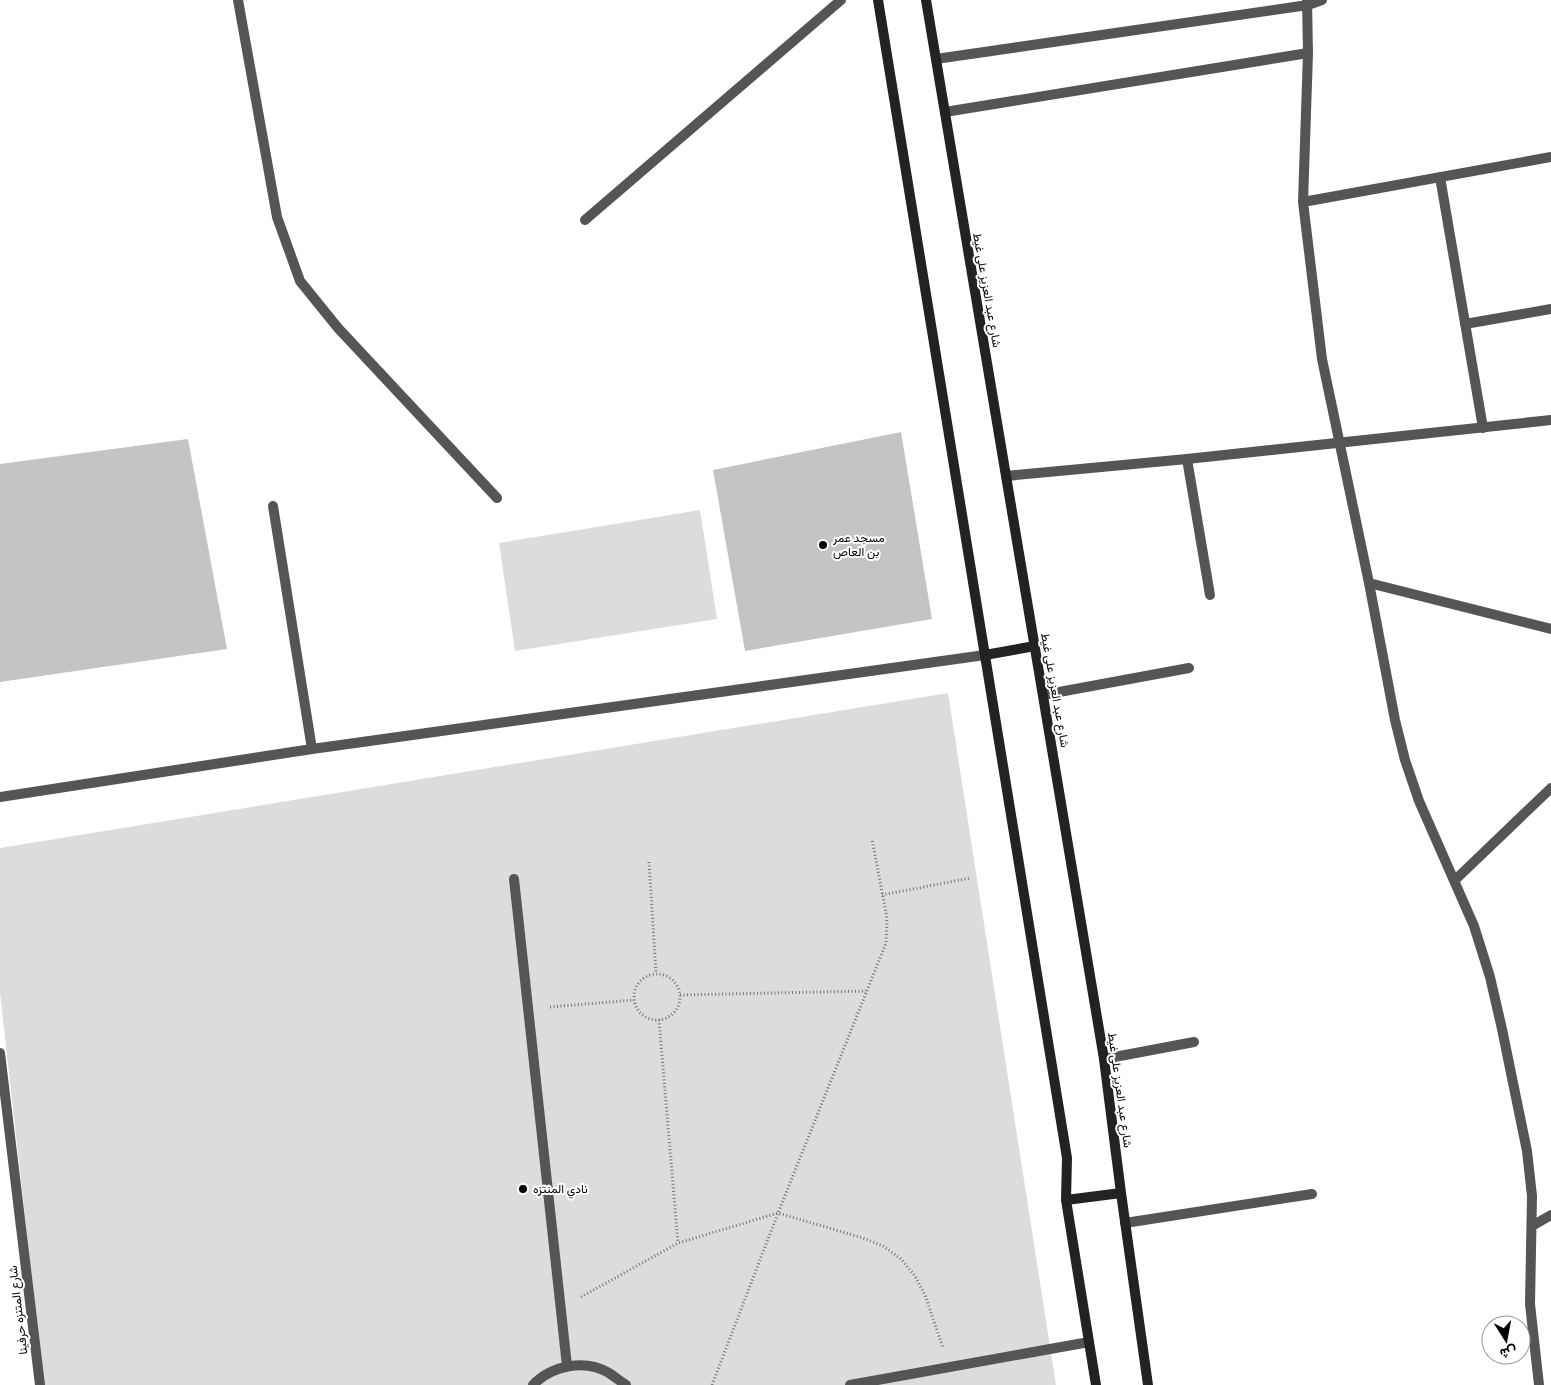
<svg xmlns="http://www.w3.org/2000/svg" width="1551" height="1385" font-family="'IBM Plex Sans',Vazirmatn,sans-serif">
	<rect width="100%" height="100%" fill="#fff"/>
	<path fill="#dcdcdc" d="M700,510l17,109 -202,32 -16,-108z
		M948,693l108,692h-1012l-44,-392v-145z"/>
	<path fill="#c4c4c4" d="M901,432l31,187 -187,32 -32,-181z
		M188,439l39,210 -227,33v-218z"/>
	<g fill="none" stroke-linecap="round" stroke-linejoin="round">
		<path stroke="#777" stroke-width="3" stroke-dasharray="1 2.5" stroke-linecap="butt" d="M649,862l7,111
			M882,895l88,-17
			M634 997a23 23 0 1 1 46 0a23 23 0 1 1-46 0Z
			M680,995l186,-4
			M550,1007l84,-7
			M659,1020l19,223
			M581,1297l97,-54 100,-30 85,25 20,8 18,13 14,17 10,19 18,53
			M712,1385l66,-172 108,-270 1,-25 -15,-79"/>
		<path stroke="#555" stroke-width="10" d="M238,0l39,217 23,64 38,47 159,170
			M585,220l256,-220
			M1187,459l23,136
			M273,506l39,243
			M1043,695l146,-27
			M0,797l312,-48 673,-94
			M514,879l53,487
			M1104,1059l90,-17
			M1125,1223l187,-29
			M533,1385c19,-20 52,-26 76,-12 6,4 11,8 17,12
			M850,1385l239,-43"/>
		<path stroke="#555" stroke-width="10" d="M1307,0l1,53 -5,149 19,157 47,224 26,137 10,40 14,41 55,125 16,51 12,52 25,122 5,45 -2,108 9,81
			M936,59l372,-54 14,-5
			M945,112l363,-59
			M1440,177l43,251
			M1303,202l248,-45
			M1465,324l86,-15
			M1006,476l181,-17 364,-39
			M1369,583l182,46
			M1455,880l96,-92
			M0,1053l40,332
			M1532,1226l19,-11"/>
		<path stroke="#222" stroke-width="10" d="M878,0l189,1158 -1,42 30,185
			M926,0l178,1059 17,134 27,192
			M985,655l50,-9
			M1066,1200l55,-7"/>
	</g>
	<g fill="#000" stroke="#fff" stroke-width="2">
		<circle cx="823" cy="545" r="5"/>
		<circle cx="523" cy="1189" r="5"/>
	</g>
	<g text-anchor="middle" stroke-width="4" stroke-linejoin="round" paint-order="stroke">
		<g font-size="12" fill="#000" stroke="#fff">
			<text transform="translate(987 290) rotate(80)" y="4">شارع عبد العزيز على غيط</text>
			<text transform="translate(1055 690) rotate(80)" y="4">شارع عبد العزيز على غيط</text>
			<text transform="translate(1120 1090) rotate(82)" y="4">شارع عبد العزيز على غيط</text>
			<text transform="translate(18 1310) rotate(-97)" y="4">شارع المتنزه حرفينا</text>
		</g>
		<g font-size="12" fill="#000" stroke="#fff" text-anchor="start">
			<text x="833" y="542">مسجد عمر<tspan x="833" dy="14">بن العاص</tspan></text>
			<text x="533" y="1193">نادي المنتزه</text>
		</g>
	</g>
	<g transform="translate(1506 1340) rotate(169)"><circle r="24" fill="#ffffff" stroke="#999999"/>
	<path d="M0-4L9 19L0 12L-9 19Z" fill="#000000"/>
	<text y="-8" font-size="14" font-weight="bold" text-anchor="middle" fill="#000000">ش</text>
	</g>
</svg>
